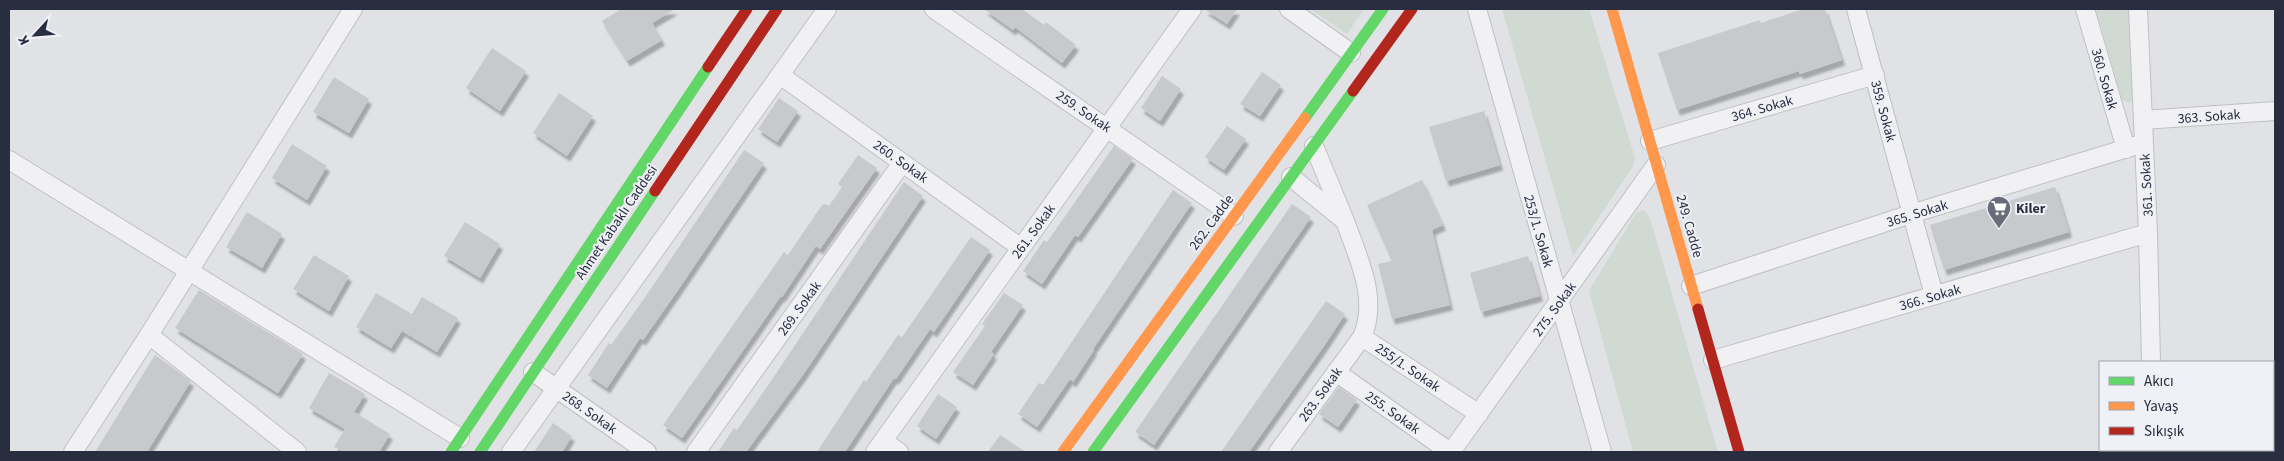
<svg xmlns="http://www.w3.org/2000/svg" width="2284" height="461" font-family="'Source Sans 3',sans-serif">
	<defs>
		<filter id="shadow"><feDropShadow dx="3" dy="5.5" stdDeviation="1" flood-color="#0004"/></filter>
	</defs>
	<rect width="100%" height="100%" fill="#e1e2e6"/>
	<path fill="#d0d9d2" d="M1310,9h54l-17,25z
		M1502,9h87l46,149 -2,8 -60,90z
		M2096,9h35l6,86 -7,8 -8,-3z
		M1643,210l6,5 69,237h-85l-44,-161 47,-78z"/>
	<path fill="#c7c9cd" filter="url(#shadow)" d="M621,9h54l-23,14 10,17 -35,21 -25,-40z
		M984,9h38l22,16 2,-3 30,23 -14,18 -47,-36 -2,3z
		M1204,9h33l-10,15z
		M1803,9h22l17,51 -42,14 -1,-3 -122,39 -19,-57 102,-33 1,3z
		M492,48l34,23 -26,40 -34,-23z
		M1262,72l19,13 -21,31 -20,-12z
		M1162,76l19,13 -21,32 -19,-13z
		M334,77l35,22 -20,34 -36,-21z
		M559,93l34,23 -26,40 -34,-23z
		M779,98l19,13 -21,31 -19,-13z
		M1484,111l16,54 -54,16 -17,-54z
		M1227,126l19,13 -22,31 -19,-13z
		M292,144l35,22 -20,34 -35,-22z
		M1114,146l19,13 -55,78 -3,-2 -33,49 -19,-13 21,-31 3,2z
		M744,150l20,13 -86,127 -35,50 -3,-2 -33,50 -19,-13 21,-32 2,2 35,-49z
		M858,155l19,13 -57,81 -4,-3 -34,51 -1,-1 -99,142 -19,-13 121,-173 4,3 34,-50 3,-1 4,2 13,-19 -4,-3z
		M1422,180l21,45 -11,5 18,75 -58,14 -14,-55 14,-3 -25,-56z
		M904,182l19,14 -120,179 -57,77h-28l16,-24 3,2 34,-49z
		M2055,187l14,45 -125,38 -14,-45z
		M1173,190l19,13 -99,146 1,1 -21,32 -3,-3 -33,48 -19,-13 21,-31 4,2z
		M1292,204l19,13 -157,228 -19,-13z
		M247,212l35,22 -20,34 -36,-21z
		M465,222l35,22 -20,34 -36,-22z
		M971,237l19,13 -56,82 -4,-3 -34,50 -2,-1 -49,74h-28l47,-72 2,2 32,-47 4,2z
		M314,255l35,21 -20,35 -36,-22z
		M1528,256l12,40 -59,16 -11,-39z
		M199,290l104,64 -25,39 -103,-65z
		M376,293l36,21 10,-17 36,21 -21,34 -35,-21 -11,17 -35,-21z
		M1004,293l19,12 -32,47 3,2 -21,31 -20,-13 32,-46 -3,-2z
		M1326,301l19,13 -21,32 -75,106h-28z
		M155,355l36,26 -44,71h-52z
		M329,373l36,21 -11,18 36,22 -11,18h-35l-10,-5 11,-18 -36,-21z
		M1339,387l18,13 -19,27 -19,-13z
		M938,394l19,13 -21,32 -19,-13z
		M553,423l19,13 -10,16h-28z
		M1000,435l26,17h-38z"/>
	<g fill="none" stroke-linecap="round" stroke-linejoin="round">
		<defs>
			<path id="street" d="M934,9l300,207
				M1289,9l62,44
				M1477,9l125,443
				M1856,9l78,286
				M2085,9l41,140
				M2138,9l10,224 3,129
				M780,75l241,173
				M2143,120l132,-9
				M1650,141l225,-66
				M9,160l451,278
				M1291,177l54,44 -31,-75
				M1345,221c13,37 34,77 17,116l117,77
				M1691,286l220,-72 233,-71
				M149,335l148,117
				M1713,360l435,-127
				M533,372l114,80
				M1336,372l114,80
				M883,441l16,11
				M2153,450v2
				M73,452l76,-117 204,-326
				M511,452l316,-443
				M696,452l206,-289
				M875,452l317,-443
				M1278,452l84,-115
				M1451,452l205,-287"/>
		</defs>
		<use href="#street" stroke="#bfc0c4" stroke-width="20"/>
		<use href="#street" stroke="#f1f1f3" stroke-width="18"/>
		<path stroke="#63d668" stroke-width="11" d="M1305,118l78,-109
			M451,452l257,-385
			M480,452l175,-261
			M1093,452l260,-361"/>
		<path stroke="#ff974d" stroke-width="11" d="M1612,9l86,300
			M1063,452l242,-334"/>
		<path stroke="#b3261e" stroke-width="11" d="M708,67l39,-58
			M1353,91l59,-82
			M655,191l122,-182
			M1698,309l41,143"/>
	</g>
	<defs>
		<symbol id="supermarket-pin" viewBox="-11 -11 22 30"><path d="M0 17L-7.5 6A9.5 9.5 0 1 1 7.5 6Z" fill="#696c79" stroke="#eff1f6"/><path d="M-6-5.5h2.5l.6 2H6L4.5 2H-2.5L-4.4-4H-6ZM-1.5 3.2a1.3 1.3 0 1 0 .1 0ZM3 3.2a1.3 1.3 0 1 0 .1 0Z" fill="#fff"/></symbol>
	</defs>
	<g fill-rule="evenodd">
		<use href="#supermarket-pin" x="1985" y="194" width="28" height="38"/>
	</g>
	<g text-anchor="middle" stroke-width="4" stroke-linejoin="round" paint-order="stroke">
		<g font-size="14" fill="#282d3f" stroke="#eff1f6">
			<text transform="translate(2105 79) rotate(74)" y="5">360. Sokak</text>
			<text transform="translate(1762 108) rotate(-16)" y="5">364. Sokak</text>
			<text transform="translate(1084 111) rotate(34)" y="5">259. Sokak</text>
			<text transform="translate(1884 111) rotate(75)" y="5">359. Sokak</text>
			<text transform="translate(2209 116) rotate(-4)" y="5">363. Sokak</text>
			<text transform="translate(901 161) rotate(35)" y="5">260. Sokak</text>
			<text transform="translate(2146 185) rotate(-93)" y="5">361. Sokak</text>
			<text transform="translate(1917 213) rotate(-17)" y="5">365. Sokak</text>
			<text transform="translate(616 222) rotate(-56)" y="5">Ahmet Kabaklı Caddesi</text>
			<text transform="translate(1211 222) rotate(-54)" y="5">262. Cadde</text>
			<text transform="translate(1690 226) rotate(74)" y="5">249. Cadde</text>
			<text transform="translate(1033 231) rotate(-54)" y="5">261. Sokak</text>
			<text transform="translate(1539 231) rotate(74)" y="5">253/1. Sokak</text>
			<text transform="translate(1930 297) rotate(-16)" y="5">366. Sokak</text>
			<text transform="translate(799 308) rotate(-54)" y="5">269. Sokak</text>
			<text transform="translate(1554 309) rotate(-54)" y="5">275. Sokak</text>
			<text transform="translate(1408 367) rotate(34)" y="5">255/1. Sokak</text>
			<text transform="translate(1320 394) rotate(-54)" y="5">263. Sokak</text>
			<text transform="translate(590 412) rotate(35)" y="5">268. Sokak</text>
			<text transform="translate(1393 412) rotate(35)" y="5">255. Sokak</text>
		</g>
		<g font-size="14" font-weight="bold" fill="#282d3f" stroke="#eff1f6" text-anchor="start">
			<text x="2016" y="213">Kiler</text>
		</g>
	</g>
	<rect width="2284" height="461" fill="none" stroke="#282d3f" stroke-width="20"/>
	<rect x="2099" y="361" width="175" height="90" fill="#eff1f6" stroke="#9fa3ad"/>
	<rect x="2109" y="377" width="25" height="8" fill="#63d668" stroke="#9fa3ad"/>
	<text x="2144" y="386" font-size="15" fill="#282d3f">Akıcı</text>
	<rect x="2109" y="402" width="25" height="8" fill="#ff974d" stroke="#9fa3ad"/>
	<text x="2144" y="411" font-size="15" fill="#282d3f">Yavaş</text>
	<rect x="2109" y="427" width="25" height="8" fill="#b3261e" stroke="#9fa3ad"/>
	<text x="2144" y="436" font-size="15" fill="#282d3f">Sıkışık</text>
	<g transform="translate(35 35) rotate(244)" stroke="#eff1f6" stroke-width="4" paint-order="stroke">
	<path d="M0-4L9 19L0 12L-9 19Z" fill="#282d3f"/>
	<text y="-8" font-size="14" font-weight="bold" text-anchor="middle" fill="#282d3f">K</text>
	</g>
</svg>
